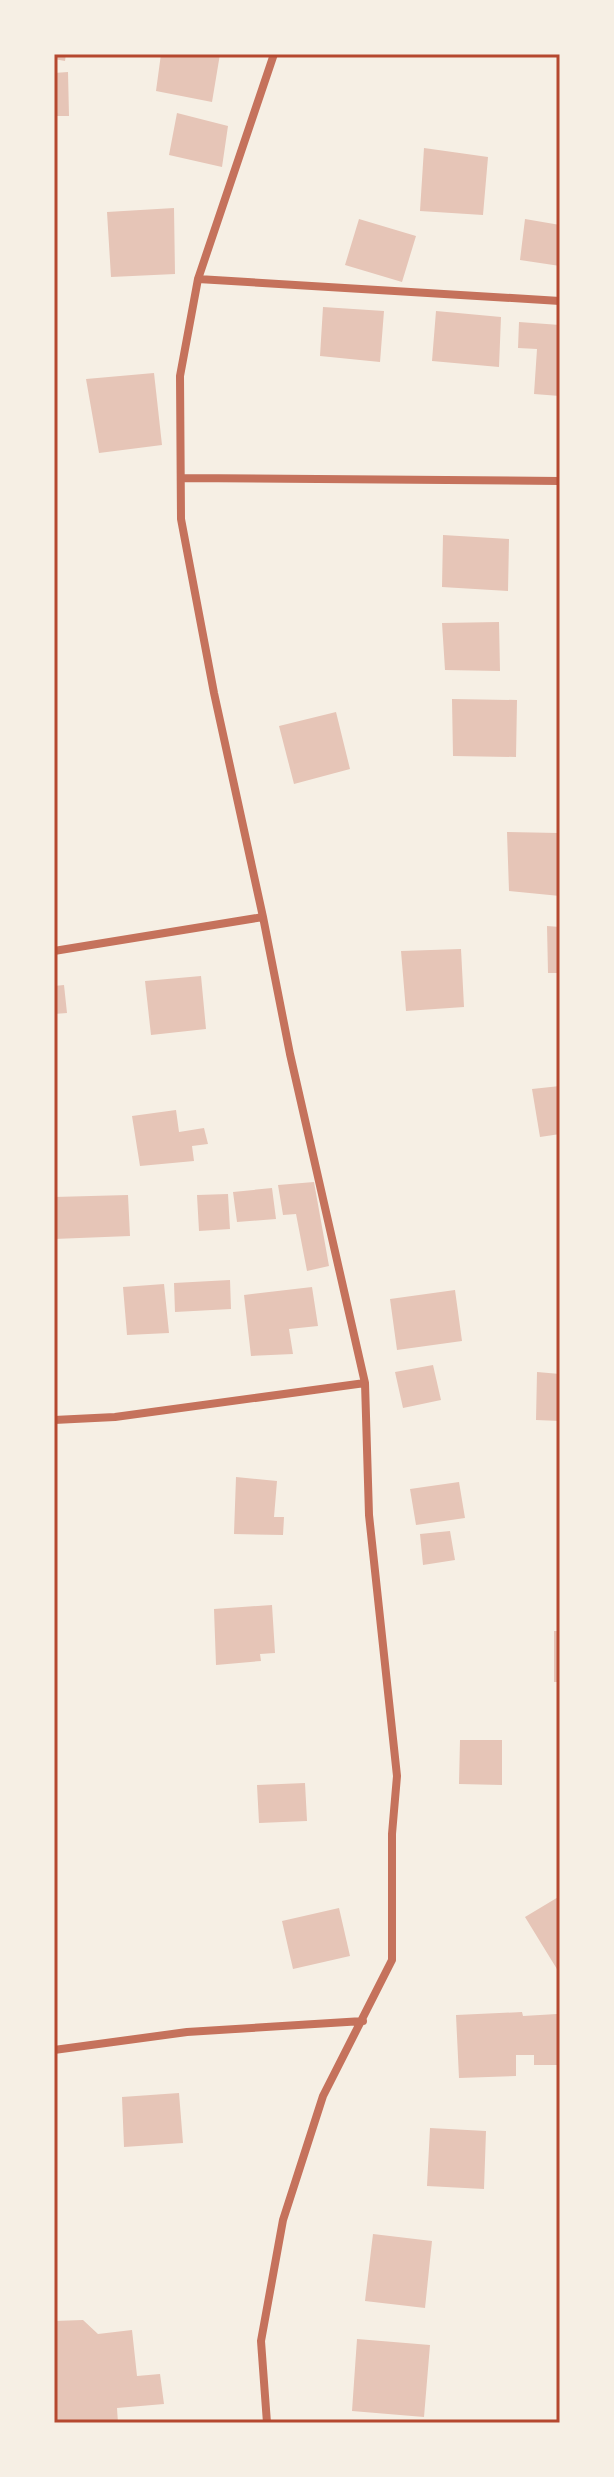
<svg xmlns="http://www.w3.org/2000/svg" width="614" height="2477" font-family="Helvetica,sans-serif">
	<rect width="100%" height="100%" fill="#f6efe4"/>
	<path fill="#e6c5b7" d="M54,54h12l-1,7 -11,-2z
		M161,54h59l-8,48 -56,-11z
		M68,72l1,44h-15v-43z
		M177,113l51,13 -6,41 -53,-12z
		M424,148l64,9 -5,58 -63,-4z
		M174,208l1,66 -64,3 -4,-65z
		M359,219l57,17 -14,46 -57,-17z
		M525,219l35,6v41l-40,-6z
		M323,307l61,4 -4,51 -60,-6z
		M436,311l65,6 -2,50 -67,-6z
		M519,322l41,3v71l-26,-2 3,-45 -19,-1z
		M154,373l8,72 -63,8 -13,-74z
		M443,535l66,4 -1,52 -66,-4z
		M499,622l1,49 -55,-1 -3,-47z
		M452,699l65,1 -1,57 -63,-1z
		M336,712l14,57 -56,15 -15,-58z
		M507,832l51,1 2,63 -51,-5z
		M547,926l13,1v46h-12z
		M461,949l3,58 -58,4 -5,-60z
		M201,976l5,53 -55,6 -6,-54z
		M64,985l3,28 -13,1v-28z
		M560,1086v48l-20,3 -8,-48z
		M176,1110l3,22 25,-4 4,16 -16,2 2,15 -54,5 -8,-50z
		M314,1182l15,84 -22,5 -11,-57 -13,1 -5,-30z
		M272,1188l4,31 -39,3 -4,-30z
		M228,1194l2,35 -31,2 -2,-36z
		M128,1195l2,41 -76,3v-42z
		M230,1280l1,29 -56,3 -1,-29z
		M164,1284l5,49 -42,2 -4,-48z
		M312,1287l6,39 -29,3 4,25 -42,2 -7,-61z
		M455,1290l7,51 -65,9 -7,-51z
		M433,1365l8,35 -38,8 -8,-36z
		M537,1372l23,2v47l-24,-1z
		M236,1477l41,4 -3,36h10l-1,18 -49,-1z
		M459,1482l6,36 -49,7 -6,-36z
		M450,1531l5,29 -32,5 -3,-31z
		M272,1605l3,48 -15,1 1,7 -45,4 -2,-56z
		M554,1631h6v51h-6z
		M460,1740h42v45l-43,-1z
		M305,1783l2,38 -48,2 -2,-38z
		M560,1896v78l-35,-57z
		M339,1908l11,48 -57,13 -11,-48z
		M522,2012l1,4 34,-2 3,51h-26v-10h-18v21l-57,2 -3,-63z
		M179,2093l4,50 -59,4 -2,-50z
		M430,2128l56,3 -2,58 -57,-3z
		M373,2234l59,7 -7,67 -60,-7z
		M83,2320l15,14 34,-4 5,46 23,-2 4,30 -47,4 1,15h-64v-102z
		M357,2339l73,6 -6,72 -72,-6z"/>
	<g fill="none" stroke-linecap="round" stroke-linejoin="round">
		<path stroke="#c5725c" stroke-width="8" d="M198,279l362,22
			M181,478l379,3
			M54,951l209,-34
			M54,1420l61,-3 250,-34
			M54,2050l133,-18 176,-11
			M267,2423l-6,-82 22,-121 40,-124 69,-136v-126l5,-58 -28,-261 -4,-132 -75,-329 -27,-137 -49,-224 -33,-174 -1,-143 18,-97 76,-225"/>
	</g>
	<rect width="614" height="2477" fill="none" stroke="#f6efe4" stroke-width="112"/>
	<rect x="56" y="56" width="502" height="2365" fill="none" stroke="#b5482f" stroke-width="3"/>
</svg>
